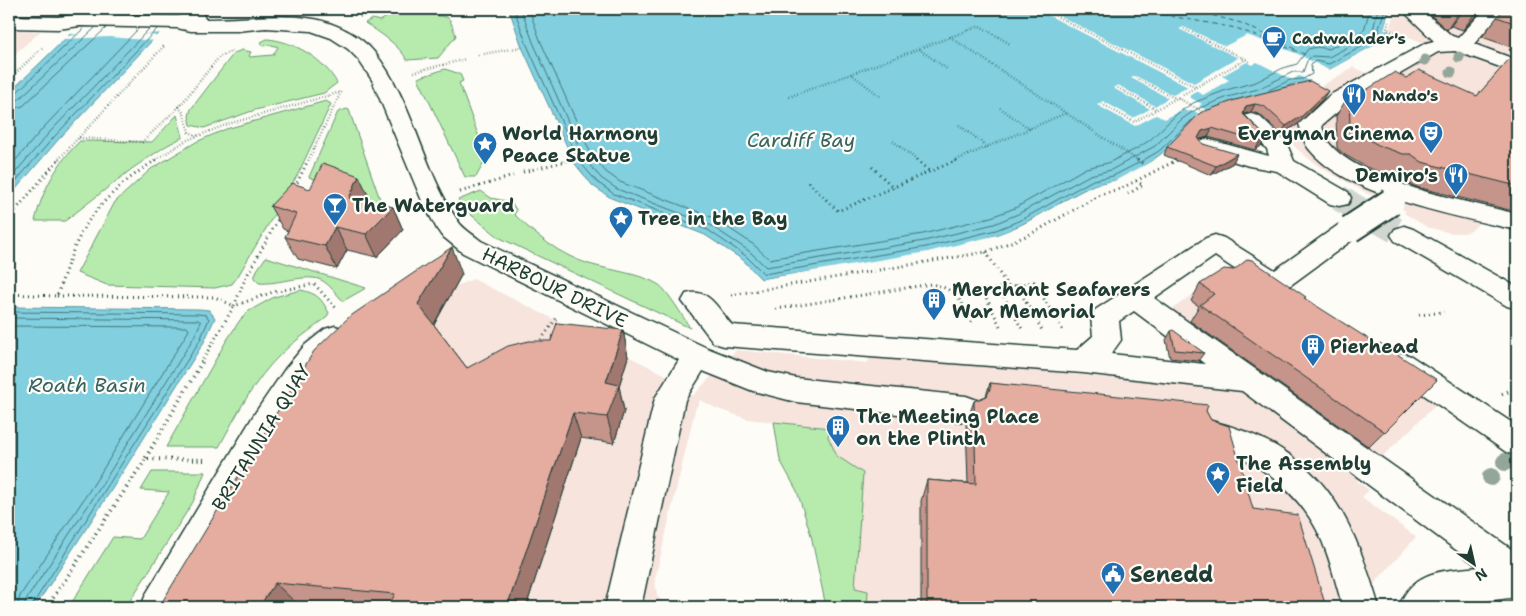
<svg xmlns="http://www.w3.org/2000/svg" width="1526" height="616" font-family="'Shantell Sans',sans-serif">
	<rect width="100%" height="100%" fill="#fdfcf7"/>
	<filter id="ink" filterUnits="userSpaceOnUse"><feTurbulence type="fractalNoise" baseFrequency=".02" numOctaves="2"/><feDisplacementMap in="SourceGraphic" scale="10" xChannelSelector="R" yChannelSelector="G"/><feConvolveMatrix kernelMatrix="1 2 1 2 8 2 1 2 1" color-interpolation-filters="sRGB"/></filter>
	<g filter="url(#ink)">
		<path fill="#f6e4dd" d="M1396,9h121v221l-38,-11 -2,6 -6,6 -9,2h-12l-23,-6 -23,-14 2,-2 -15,-9 -17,-8 -4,1 -52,-29 -22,-18 -8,-9 -6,-12 8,-22 63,-38 16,7 55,-31 -34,-14z
			M9,30l32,1 -32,28z
			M1238,263l207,133 -88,85 12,9 -7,7 54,40 -44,49 5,21h-551l-15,-72 -14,-44 -17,-31 -6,-38 -26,-3 -30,-10 -18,-9 -5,10 -40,169 2,16 8,12h-467l222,-306 53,-22 191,95 29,22 43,-46 132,13 2,-8 379,36 -94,-70z"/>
		<path fill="#b6ebad" stroke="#6a9470" d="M405,9h31l2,7 9,1 3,3 6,16 -18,22 -31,2c-8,-15 -28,-28 -42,-37l7,-4 8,2 13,-8 4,1z
			M267,39c27,2 57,20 70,44l-13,10 -69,17 -51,18 -13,-3 -2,-9 2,-7 43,-56 8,-3 9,2 -2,4 1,1 23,-2 5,-8 -6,-2 -10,1 -1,-4z
			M445,69l15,5 3,7 -4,2 24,65 6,-1 4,9 -8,5 -9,16h-11l-47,-99z
			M326,101l5,3 -33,70 -60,102 -6,8 -17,4 -108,-3 -30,-12 38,-71 36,-33 45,-27 30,-13z
			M347,109l2,1 34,98 -23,13 9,-22 -60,-22 27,-61 2,-4z
			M177,115l6,22 -17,9 -33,22 -68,53h-30c7,-30 22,-58 45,-80l72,1z
			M481,191l10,7 20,4 6,9 -3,3c21,21 46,41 75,50 20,6 54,10 70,21 8,5 25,33 31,43l-190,-90 -30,-24 -12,-14z
			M266,257l100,31 -23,13c-6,-6 -12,-15 -20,-20 -15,-9 -45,4 -64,2l-5,-5 3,-8z
			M301,290c17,4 20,8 28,23l-3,5c-15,12 -32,23 -45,36 -27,26 -44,60 -62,93h-53l59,-104 15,-23 9,-9 25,-14z
			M774,422l56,6 -2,9 9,19 26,17 -8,115 13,3 -1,16h-41l-15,-72 -14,-44 -17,-31z
			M152,472h53l-12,30 -67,105h-57l44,-70 27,2 29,-47 -28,-2z"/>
		<path fill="#81cfdf" stroke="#5a959b" d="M182,9l-124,131 -49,57v-104l62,-60z
			M509,9h881l-6,20 11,5 -66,36 -11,-4 8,6 -23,14 -6,-3 -7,2 -115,56c-16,17 -37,30 -59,39 -7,3 -15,2 -22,5 -34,15 -63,39 -98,50 -73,23 -159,32 -235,44l-18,-19 -38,-25 -94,-37 -18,-12 -18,-22 -53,-117z
			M9,307l190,2 10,1 6,8 -11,24 -92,147 -77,118h-26z"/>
		<path fill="#fdfcf7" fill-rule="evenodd" d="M95,9h89l-20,24 -18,1 14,3 -4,4 -46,-4 -47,2 3,-3 12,-1 -10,-2z
			M1036,9h10l148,74 44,-25 -59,-29 5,-2 41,19 22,-11 51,19 31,16 66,-36 -11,-5 6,-20h2l-5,19 11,6 -94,54 -10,-4 -4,2 -175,97 -19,4 -72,40 -26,10 -71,17 -165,28 -4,-2 169,-28 70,-17 26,-10 72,-40 19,-4 31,-16 17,-10 13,-14 30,-24 -13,-7 -4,2 -5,-3 -18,10 -9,-4 -21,11 -38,-21 6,-4 30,17 17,-9 -37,-21 5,-3 37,21 13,-8 -37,-20 5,-2 37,19 15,-8zM1247,62l5,3 5,-3 35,18 7,-4 11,5 -7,5 -6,-3 -35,16 -47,16 -16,-9 3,-2 -13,-7 8,-6 6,4 26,-15 -7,-4z"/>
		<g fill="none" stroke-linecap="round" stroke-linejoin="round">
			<path stroke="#467778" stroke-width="1" d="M514,9l13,36 52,116 18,21 17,12 94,36 38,26 18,18 162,-27 70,-17 25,-10 72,-40 20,-4 29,-15 17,-10 33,-31
				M521,9l12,33 51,116 17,20 16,11 93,36 39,26 17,16 158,-26 70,-17 24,-10 72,-39 21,-5 44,-24 27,-27 15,-10 31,-12 30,-8 35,-17h10l4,-11 5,-5 17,1 43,-23 6,-25
				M529,9l11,31 51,114 15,18 14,10 94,36 40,27 15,14 154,-25 68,-17 24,-9 71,-40 22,-5 28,-14 14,-9 28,-27 15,-10 33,-13 30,-8 27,-14 14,-4 11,-15 9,-2 12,2 35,-19 6,-21
				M1269,90l21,-10 13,-1 9,-5 -1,-9 4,-4 14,3 51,-27 -1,-9 6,-19
				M9,97l5,-2 71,-68
				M9,103l9,-3 77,-72
				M9,110l14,-4 83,-78
				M9,168l35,-41 95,-99
				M9,180l40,-47 100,-104
				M9,189l45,-52 103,-108
				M9,312l189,2 8,1 3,4 -9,21 -169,267
				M9,318l189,2 3,2 -7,15 -91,146 -77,117 -2,7
				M9,326l178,1 2,3 -92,149 -77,117 -3,11"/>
			<path stroke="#38625f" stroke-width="1" stroke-dasharray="4.5 4" stroke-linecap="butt" d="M1146,9l24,7 66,12 73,28
				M1188,9l53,14 56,27"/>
			<path stroke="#d1d6d0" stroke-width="26" stroke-dasharray="26 13" stroke-linecap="butt" d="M1339,198l65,37"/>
			<defs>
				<path id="minor" d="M1401,9h20l31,27 6,2 27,-29h19l-30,35 43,16v13l-62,-22 -17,1 -92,53 -24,20c1,6 3,14 7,18 32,40 138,58 188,71v16c-58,-13 -171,-34 -208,-81 -6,-7 -7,-17 -10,-25l31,-29 96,-52 8,-2z
					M196,12l7,2 2,5c36,0 73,-6 109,0 21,4 46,16 60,33 39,47 49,119 84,169 5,8 16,14 23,20l226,107 61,24 28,6 170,18 11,4 4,9 -4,9 -11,4 -170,-20 -43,-11 -50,-20 -18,29 -44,207h-36l50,-209 24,-38 -216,-107 -22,-18 -4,-6 -15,-28 -50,-121 -14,-21 -10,-10 -17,-11 -20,-7 -45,-3 -29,3h-46l-14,-3 -97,-2 -22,3 -49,-1v-12l49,1 22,-3 97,2z
					M1251,114l8,2 27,26 8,19 54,31 3,6 -3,6 -9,2 -9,-2 -53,-33 -28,-5 -50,-15 -3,-5 3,-5 8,-2 62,17 -2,-7 -27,-28 3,-5z
					M1350,220l9,3 4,6 -4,6 -75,55 -9,3 -9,-3 -51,-34 -61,42 363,255v44l-76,10h-42c14,-38 45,-36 80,-40l-237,-176 -159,-18 -359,-27 -10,-3 -32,-42 4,-7c23,-7 32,15 46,31l345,25 16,-14 -2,-19 4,-7 111,-72 9,-3 9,3 51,32 66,-47zM1134,311l71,53 -94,-10 10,-14 -2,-19z
					M1404,226l9,3 104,58v22l-10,-3 -112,-65 -4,-6 4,-6z
					M335,326l10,3 4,8 -4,8 -20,16 -20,24 -28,46 -98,176h-38l5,-13 109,-181 30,-44 20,-24 20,-16z
					M1401,353l10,3 106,70v30l-11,-4 -115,-80 -5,-8 5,-8z
					M1208,420c109,27 141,85 171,187h-36c-7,-22 -12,-45 -21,-66 -15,-37 -49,-69 -85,-85 -13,-6 -27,-9 -40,-14l-5,-9 5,-9z"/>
			</defs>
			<use href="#minor" stroke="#1f3d34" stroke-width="3"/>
			<path stroke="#1f3d34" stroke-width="2.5" stroke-dasharray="0.5 2.5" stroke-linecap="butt" d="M400,9l4,1
				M1042,9l154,78
				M395,11l4,1
				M360,17l15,-8
				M1389,22l-2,7 13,5
				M1184,29l67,33
				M950,37l189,124
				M919,49l28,20
				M478,55l44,-8
				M414,72l52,-13
				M851,74l29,22
				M1136,78l39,20
				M9,79l34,-32
				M1118,88l38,21
				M789,97l191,-71 30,18
				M1178,98l27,15
				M1102,104l32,18 112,-63
				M179,107l40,-50 13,-6
				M1000,108l30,21
				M959,125l29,22
				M79,138l63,4 37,-35 5,7 5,18 9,4
				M893,141l25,20
				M57,161l107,-115
				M154,161l31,-20 43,-17 113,-32 -33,69
				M565,161l8,-2
				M954,161l112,-48
				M1176,161l2,-2"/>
			<path stroke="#1f3d34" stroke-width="3" stroke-dasharray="1 4" stroke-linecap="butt" d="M916,160l15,12
				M1137,160l8,5
				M872,167l22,21
				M523,172l47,-12
				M808,182l30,29 119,-51
				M295,187l13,-27
				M460,192l53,-16
				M1128,194l15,-9 -7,-4
				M280,216l-35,63 -11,27 39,-14 41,-8 22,24
				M9,218l49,-58
				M986,252l22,35
				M1016,285l26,45
				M999,288l23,41
				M9,294l48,2c9,-27 18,-57 35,-80 17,-22 41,-42 64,-56
				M731,295l255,-43 45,-18 71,-40 20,-6 55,-28
				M57,296l158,1 19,9 -33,57
				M776,309l155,-25c28,5 31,19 42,42
				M1419,315l25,-3
				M1000,326l-17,-35 51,-9 29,49
				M538,344l18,-25"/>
			<path stroke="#1f3d34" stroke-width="4" stroke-dasharray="1 4.5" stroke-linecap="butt" d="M202,362l-57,97 61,1
				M1502,394l15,-6
				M47,607l98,-147"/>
			<use href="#minor" fill="#fdfcf7" fill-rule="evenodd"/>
			<defs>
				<path id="minor-bridge" d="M1350,229l41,-27"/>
			</defs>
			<use href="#minor-bridge" stroke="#1f3d34" stroke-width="30" stroke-linecap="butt"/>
			<use href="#minor-bridge" stroke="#fdfcf7" stroke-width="26"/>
		</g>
		<g fill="#93a699">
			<circle cx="1459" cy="57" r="5.5"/>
			<circle cx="1425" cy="60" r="5.5"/>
			<circle cx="1451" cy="72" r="5.5"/>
			<circle cx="1505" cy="462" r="9"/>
			<circle cx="1491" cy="477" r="9"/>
		</g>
		<path fill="#c5948a" stroke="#1f3d34" d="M350,9h22l-7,4z
			M1424,9h59l-20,21 -12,-4 -4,4z
			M1517,9v203l-100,-25 -11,-4 -10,-7 -8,-1 -22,-8 -21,-12 -8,-7 -1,-32 13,-21 14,-3 43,-14 71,18 38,-43 -6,-3 2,-3 -29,-10 15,-20z
			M1323,99l-26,26 -16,9 -22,-20 -8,-2 -7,2 22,23 -5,9 -6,4 -47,-13 -9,2 4,5 30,19 -22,12 -47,-20 3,-8 68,-47z
			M370,199l-1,3 24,5 10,23 -26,27 -30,-7 -10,19 -39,-10 -13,-22 3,-6 -5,-2 -13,-23z
			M462,274l-28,51 33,43 84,-27 72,-11 5,27 -9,29 5,25 -10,32 -33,-5 -55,169h-207l-21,-2 -1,2h-138z
			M1200,284l178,61 59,35 -68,67 -179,-126 9,-15 -8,-5z
			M1171,331l33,22 -6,8 -28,-3 -4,-18z
			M990,383l216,28 47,98 73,98h-405v-106l6,-21 41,3 -2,-59 8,-23 12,-5z"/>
		<path fill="#a07870" stroke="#1f3d34" d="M363,9h9l-7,4z
			M1461,9h2l-12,17 -4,4z
			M1478,9h5l-20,21z
			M1328,91l-5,8 -26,26 -16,9 5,-8z
			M1255,104l-4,8 -10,3 5,-9z
			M1212,128l-4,9 -11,3 5,-9z
			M1266,137l-5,9 -6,4 5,-8z
			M1237,154l-4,9 -22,12 5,-9z
			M359,176l11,23 -10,22 -11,-23z
			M393,207l10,23 -26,27 -11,-23z
			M335,227l12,23 -10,19 -12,-23z
			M452,247l10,27 -32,57 -12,-27z
			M623,330l5,27 -9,29 5,25 -10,32 -7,-26 -1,-35z
			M573,413l8,25 -55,169h-19z
			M275,583l23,22 -1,2h-38z"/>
		<path fill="#e5aca0" stroke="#1f3d34" d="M1504,9h13v15l-20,-7z
			M1517,50v136l-84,-21 -11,-3 -11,-8h-8l-23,-8 -21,-12 -9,-8 -1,-31 7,-6 7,3 32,-20 11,6 13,-8 58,26z
			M1310,81l18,10 -26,25 -16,10 -22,-20 -9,-2 -9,2 -3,8 23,23 -6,5 -48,-14 -10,3 -4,7 5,6 34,10 -21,12 -49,-19 33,-34 35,-13z
			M323,163l36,13 -10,22 44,9 -27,27 -31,-7 -10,19 -40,-9 11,-23 -26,-8 22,-23 18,6z
			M452,247l-34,57 49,64 41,-22 21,-5h22l6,-18 66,7 -17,52 13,3 -12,32 -34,-4 -66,194h-119l7,-13 -120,-11 -16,24h-100l155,-256 35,-34z
			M1248,259l4,1 54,37 -2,1 74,47 2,-2 57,37 -52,52 -185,-127 14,-11 -14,-10 24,-15 10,1z
			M1173,330l31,23 -29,-3 -4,-19z
			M990,383l218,22 -2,6 5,9 18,6 24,83 45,6 28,92h-399v-127l49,4 -2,-83 13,-5 4,-10z"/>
	</g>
	<defs>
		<symbol id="cafe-pin" viewBox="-11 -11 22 30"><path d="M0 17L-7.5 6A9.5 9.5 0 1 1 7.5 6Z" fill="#1f6fb2" stroke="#fdfcf7"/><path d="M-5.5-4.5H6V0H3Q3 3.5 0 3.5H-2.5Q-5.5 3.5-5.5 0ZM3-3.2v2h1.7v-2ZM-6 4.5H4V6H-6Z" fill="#fff"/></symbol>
		<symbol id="restaurant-pin" viewBox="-11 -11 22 30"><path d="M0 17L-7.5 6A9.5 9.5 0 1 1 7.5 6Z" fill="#1f6fb2" stroke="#fdfcf7"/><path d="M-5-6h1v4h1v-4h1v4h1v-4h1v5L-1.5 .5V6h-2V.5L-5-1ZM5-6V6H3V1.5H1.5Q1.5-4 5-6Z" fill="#fff"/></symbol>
		<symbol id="theatre-pin" viewBox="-11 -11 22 30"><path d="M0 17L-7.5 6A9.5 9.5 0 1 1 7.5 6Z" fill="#1f6fb2" stroke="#fdfcf7"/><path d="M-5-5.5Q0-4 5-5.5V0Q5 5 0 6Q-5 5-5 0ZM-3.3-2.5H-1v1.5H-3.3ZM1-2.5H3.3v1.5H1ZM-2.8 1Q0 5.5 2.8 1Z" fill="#fff"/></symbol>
		<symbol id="sight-pin" viewBox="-11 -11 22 30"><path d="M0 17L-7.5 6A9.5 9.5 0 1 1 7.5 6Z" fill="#1f6fb2" stroke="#fdfcf7"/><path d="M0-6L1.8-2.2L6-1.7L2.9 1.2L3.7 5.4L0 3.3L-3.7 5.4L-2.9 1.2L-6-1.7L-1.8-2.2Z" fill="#fff"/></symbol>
		<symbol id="bar-pin" viewBox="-11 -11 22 30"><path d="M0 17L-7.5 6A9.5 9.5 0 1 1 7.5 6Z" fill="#1f6fb2" stroke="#fdfcf7"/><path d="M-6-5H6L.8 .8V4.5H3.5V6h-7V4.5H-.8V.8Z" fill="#fff"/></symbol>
		<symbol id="building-pin" viewBox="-11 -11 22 30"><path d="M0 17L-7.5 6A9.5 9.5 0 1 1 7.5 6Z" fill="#1f6fb2" stroke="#fdfcf7"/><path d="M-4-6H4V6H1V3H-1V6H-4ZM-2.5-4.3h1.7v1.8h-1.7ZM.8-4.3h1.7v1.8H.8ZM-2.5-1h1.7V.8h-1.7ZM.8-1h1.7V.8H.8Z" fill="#fff"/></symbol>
		<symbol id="civic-pin" viewBox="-11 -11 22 30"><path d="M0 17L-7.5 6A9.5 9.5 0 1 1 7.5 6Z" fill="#1f6fb2" stroke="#fdfcf7"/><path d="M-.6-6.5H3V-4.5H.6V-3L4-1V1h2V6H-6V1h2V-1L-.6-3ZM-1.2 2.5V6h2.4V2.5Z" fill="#fff"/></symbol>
	</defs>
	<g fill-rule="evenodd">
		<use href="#cafe-pin" x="1260" y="24" width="28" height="38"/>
		<use href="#restaurant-pin" x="1340" y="81" width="28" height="38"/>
		<use href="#theatre-pin" x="1417" y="119" width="28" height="38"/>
		<use href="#sight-pin" x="471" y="130" width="28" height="38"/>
		<use href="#restaurant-pin" x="1442" y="161" width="28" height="38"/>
		<use href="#bar-pin" x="321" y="191" width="28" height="38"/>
		<use href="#sight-pin" x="607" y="204" width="28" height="38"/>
		<use href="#building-pin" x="920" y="286" width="28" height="38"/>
		<use href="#building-pin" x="1299" y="332" width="28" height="38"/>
		<use href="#building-pin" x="824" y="413" width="28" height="38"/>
		<use href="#sight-pin" x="1204" y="460" width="28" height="38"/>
		<use href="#civic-pin" x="1099" y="560" width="28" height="38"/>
	</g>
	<g text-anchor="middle" stroke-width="4.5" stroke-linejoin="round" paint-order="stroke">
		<g font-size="16" font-weight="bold" fill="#1f3d34" stroke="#fdfcf7" text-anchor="start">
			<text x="1292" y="44">Cadwalader's</text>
			<text x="1372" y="101">Nando's</text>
		</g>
		<g font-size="19" font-weight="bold" fill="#1f3d34" stroke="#fdfcf7" text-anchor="start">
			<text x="502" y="140">World Harmony<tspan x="502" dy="22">Peace Statue</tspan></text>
			<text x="1414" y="140" text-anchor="end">Everyman Cinema</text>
			<text x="1438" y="182" text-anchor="end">Demiro's</text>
			<text x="352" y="212">The Waterguard</text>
			<text x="638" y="225">Tree in the Bay</text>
			<text x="952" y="296">Merchant Seafarers<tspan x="952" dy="22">War Memorial</tspan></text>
			<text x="1330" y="353">Pierhead</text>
			<text x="856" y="423">The Meeting Place<tspan x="856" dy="22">on the Plinth</tspan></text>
			<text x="1236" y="470">The Assembly<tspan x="1236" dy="22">Field</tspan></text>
		</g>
		<g font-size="19" fill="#1f3d34" stroke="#fdfcf7">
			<text transform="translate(555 287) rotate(26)" y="7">HARBOUR DRIVE</text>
			<text transform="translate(261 437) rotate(-58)" y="7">BRITANNIA QUAY</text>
		</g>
		<g font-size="20" font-style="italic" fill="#38625f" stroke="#fdfcf7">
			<text x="801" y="147">Cardiff Bay</text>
			<text x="87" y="392">Roath Basin</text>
		</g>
		<g font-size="22" font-weight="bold" fill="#1f3d34" stroke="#fdfcf7" text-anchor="start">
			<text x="1130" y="582">Senedd</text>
		</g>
	</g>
	<rect width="1526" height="616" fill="none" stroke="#fdfcf7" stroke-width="30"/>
	<rect x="15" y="15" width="1496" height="586" fill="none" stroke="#1f3d34" stroke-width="2" filter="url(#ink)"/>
	<g transform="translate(1474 564) rotate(146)" stroke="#fdfcf7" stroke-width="4" paint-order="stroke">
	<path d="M0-4L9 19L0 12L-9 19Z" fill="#1f3d34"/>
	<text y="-8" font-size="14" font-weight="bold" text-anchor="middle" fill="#1f3d34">N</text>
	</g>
</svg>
